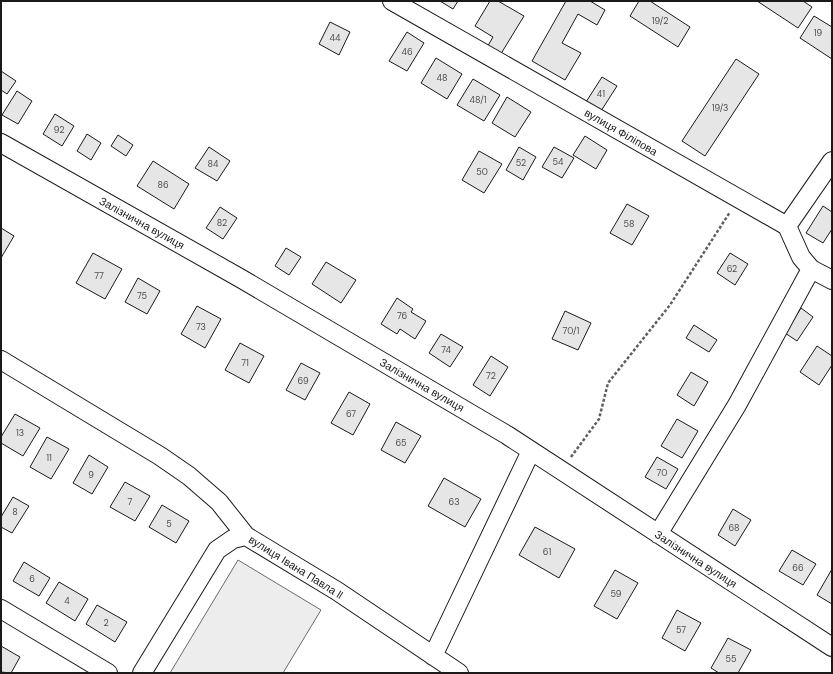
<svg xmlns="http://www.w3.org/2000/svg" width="833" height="674" font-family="'DM Sans',sans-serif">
	<rect width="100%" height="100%" fill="#fff"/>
	<path fill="#ededed" stroke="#6a6a6a" d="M238,560l83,50 -38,63h-113z"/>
	<path fill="#e6e6e6" stroke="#1a1a1a" d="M440,1h18l-5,8z
		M490,1h8l26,15 -25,41 -13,-8 7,-12 -18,-11z
		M566,1h24l15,9 -8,15 -19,-11 -16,29 19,10 -16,27 -33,-19z
		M639,1h11l40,26 -12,20 -48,-31z
		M757,1h46l9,6 -14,21z
		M814,16l18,11v32l-32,-21z
		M330,22l20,10 -11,23 -20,-11z
		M407,32l17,11 -17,28 -18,-10z
		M436,58l26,16 -15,25 -26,-16z
		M736,59l23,15 -54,82 -23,-15z
		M1,71l15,10 -9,13 -6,-4z
		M602,77l15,9 -16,25 -15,-9z
		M473,79l27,16 -16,26 -27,-16z
		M17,91l15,10 -14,23 -16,-9z
		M507,97l24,15 -16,25 -23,-14z
		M55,114l19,12 -12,20 -19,-12z
		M87,134l14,9 -10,17 -14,-9z
		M118,135l15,10 -7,11 -15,-10z
		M585,136l22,14 -11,19 -23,-14z
		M209,147l21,14 -13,20 -22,-13z
		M519,147l17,10 -13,23 -17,-10z
		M554,147l20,11 -12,20 -20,-11z
		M479,151l23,13 -18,29 -22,-13z
		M153,161l36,23 -15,25 -37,-23z
		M627,204l22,12 -17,29 -22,-12z
		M823,206l9,6v17l-9,14 -17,-10z
		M220,207l17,11 -14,21 -17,-11z
		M1,228l13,8 -13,22z
		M286,248l15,9 -12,18 -14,-9z
		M93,253l29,16 -17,30 -29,-16z
		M730,253l18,11 -13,21 -18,-12z
		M326,262l30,18 -15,23 -29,-19z
		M138,278l22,13 -13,23 -22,-12z
		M397,298l16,11 -2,3 15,9 -11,18 -15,-10 -3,5 -16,-10z
		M197,306l24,13 -16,29 -24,-14z
		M801,308l12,9 -16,24 -12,-8z
		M565,311l26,12 -13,27 -26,-11z
		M694,325l23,15 -8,12 -23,-14z
		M441,334l22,13 -13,20 -21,-14z
		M240,343l24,13 -15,27 -24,-13z
		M817,346l15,10v9l-13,20 -19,-13z
		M491,356l17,11 -18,29 -17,-11z
		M301,363l19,10 -15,27 -19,-10z
		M691,372l17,10 -14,24 -17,-11z
		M349,392l21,12 -17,31 -22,-12z
		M15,414l25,14 -17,28 -22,-13v-6z
		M677,419l21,12 -16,27 -21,-12z
		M396,422l25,14 -16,27 -24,-13z
		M47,437l22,12 -18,30 -21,-12z
		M89,455l19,12 -16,27 -19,-11z
		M657,457l21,12 -12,20 -21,-12z
		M444,478l37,21 -16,28 -37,-21z
		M125,482l25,14 -15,25 -25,-14z
		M13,497l16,9 -17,27 -11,-6v-10z
		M162,505l27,16 -13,22 -27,-16z
		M733,509l18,11 -16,26 -17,-11z
		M535,527l40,22 -16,29 -40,-23z
		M792,550l24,14 -13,21 -24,-14z
		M24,562l26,16 -11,18 -26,-15z
		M832,569v35l-15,-9z
		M615,570l23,13 -21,36 -23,-13z
		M59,582l29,17 -13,22 -29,-18z
		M97,605l30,17 -12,20 -29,-18z
		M677,610l24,13 -16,28 -23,-13z
		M728,638l23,12 -13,23h-19l-8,-5z
		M1,646l19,11 -9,16 -10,-1z"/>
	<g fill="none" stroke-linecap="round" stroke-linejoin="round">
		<defs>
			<path id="minor" d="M392,1l395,225 14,31 10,12 21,11
				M1,143l239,135 267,157 325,212
				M787,226l45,-65
				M1,360l159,96 29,20 30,26 27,34 91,55 122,82
				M658,534l79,-129 74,-136
				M1,609l107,64
				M433,656l98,-205
				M142,673l75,-123 16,-11 13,-3"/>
		</defs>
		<use href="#minor" stroke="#1a1a1a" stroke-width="20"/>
		<path stroke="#5f5f5f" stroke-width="2.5" stroke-dasharray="3 2" stroke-linecap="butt" d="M571,457l28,-38 9,-36 62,-78 60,-93"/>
		<use href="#minor" stroke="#fff" stroke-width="18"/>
	</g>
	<g text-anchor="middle" stroke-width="3" stroke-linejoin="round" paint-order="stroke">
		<g font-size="9" fill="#4d4d4d">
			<text x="660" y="24">19/2</text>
			<text x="818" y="36">19</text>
			<text x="335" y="41">44</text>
			<text x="407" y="55">46</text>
			<text x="442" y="81">48</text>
			<text x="601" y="97">41</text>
			<text x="478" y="103">48/1</text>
			<text x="720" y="111">19/3</text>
			<text x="59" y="133">92</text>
			<text x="558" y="165">54</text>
			<text x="521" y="166">52</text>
			<text x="213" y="167">84</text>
			<text x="482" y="175">50</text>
			<text x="163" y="188">86</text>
			<text x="222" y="226">82</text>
			<text x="629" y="227">58</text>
			<text x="732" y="272">62</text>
			<text x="99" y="279">77</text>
			<text x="142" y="299">75</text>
			<text x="402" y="319">76</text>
			<text x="201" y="330">73</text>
			<text x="571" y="334">70/1</text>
			<text x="446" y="353">74</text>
			<text x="245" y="366">71</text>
			<text x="491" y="379">72</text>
			<text x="303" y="384">69</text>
			<text x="351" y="417">67</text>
			<text x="20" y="436">13</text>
			<text x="401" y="446">65</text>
			<text x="49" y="461">11</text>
			<text x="662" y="476">70</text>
			<text x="91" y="478">9</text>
			<text x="130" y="505">7</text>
			<text x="454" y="505">63</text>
			<text x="15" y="515">8</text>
			<text x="169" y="527">5</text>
			<text x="734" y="531">68</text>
			<text x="547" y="555">61</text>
			<text x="798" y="571">66</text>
			<text x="32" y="582">6</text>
			<text x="616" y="597">59</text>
			<text x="67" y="604">4</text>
			<text x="106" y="626">2</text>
			<text x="681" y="633">57</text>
			<text x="731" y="662">55</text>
		</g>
		<g font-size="11" fill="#1a1a1a" stroke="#fff">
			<text transform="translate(621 132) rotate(30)" y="4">вулиця Філіпова</text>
			<text transform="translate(142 223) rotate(29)" y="4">Залізнична вулиця</text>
			<text transform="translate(422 385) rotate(30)" y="4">Залізнична вулиця</text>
			<text transform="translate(696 559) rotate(33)" y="4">Залізнична вулиця</text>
			<text transform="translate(296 567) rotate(32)" y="4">вулиця Івана Павла II</text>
		</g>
	</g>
	<rect width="833" height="674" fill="none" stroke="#1a1a1a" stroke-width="4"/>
</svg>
